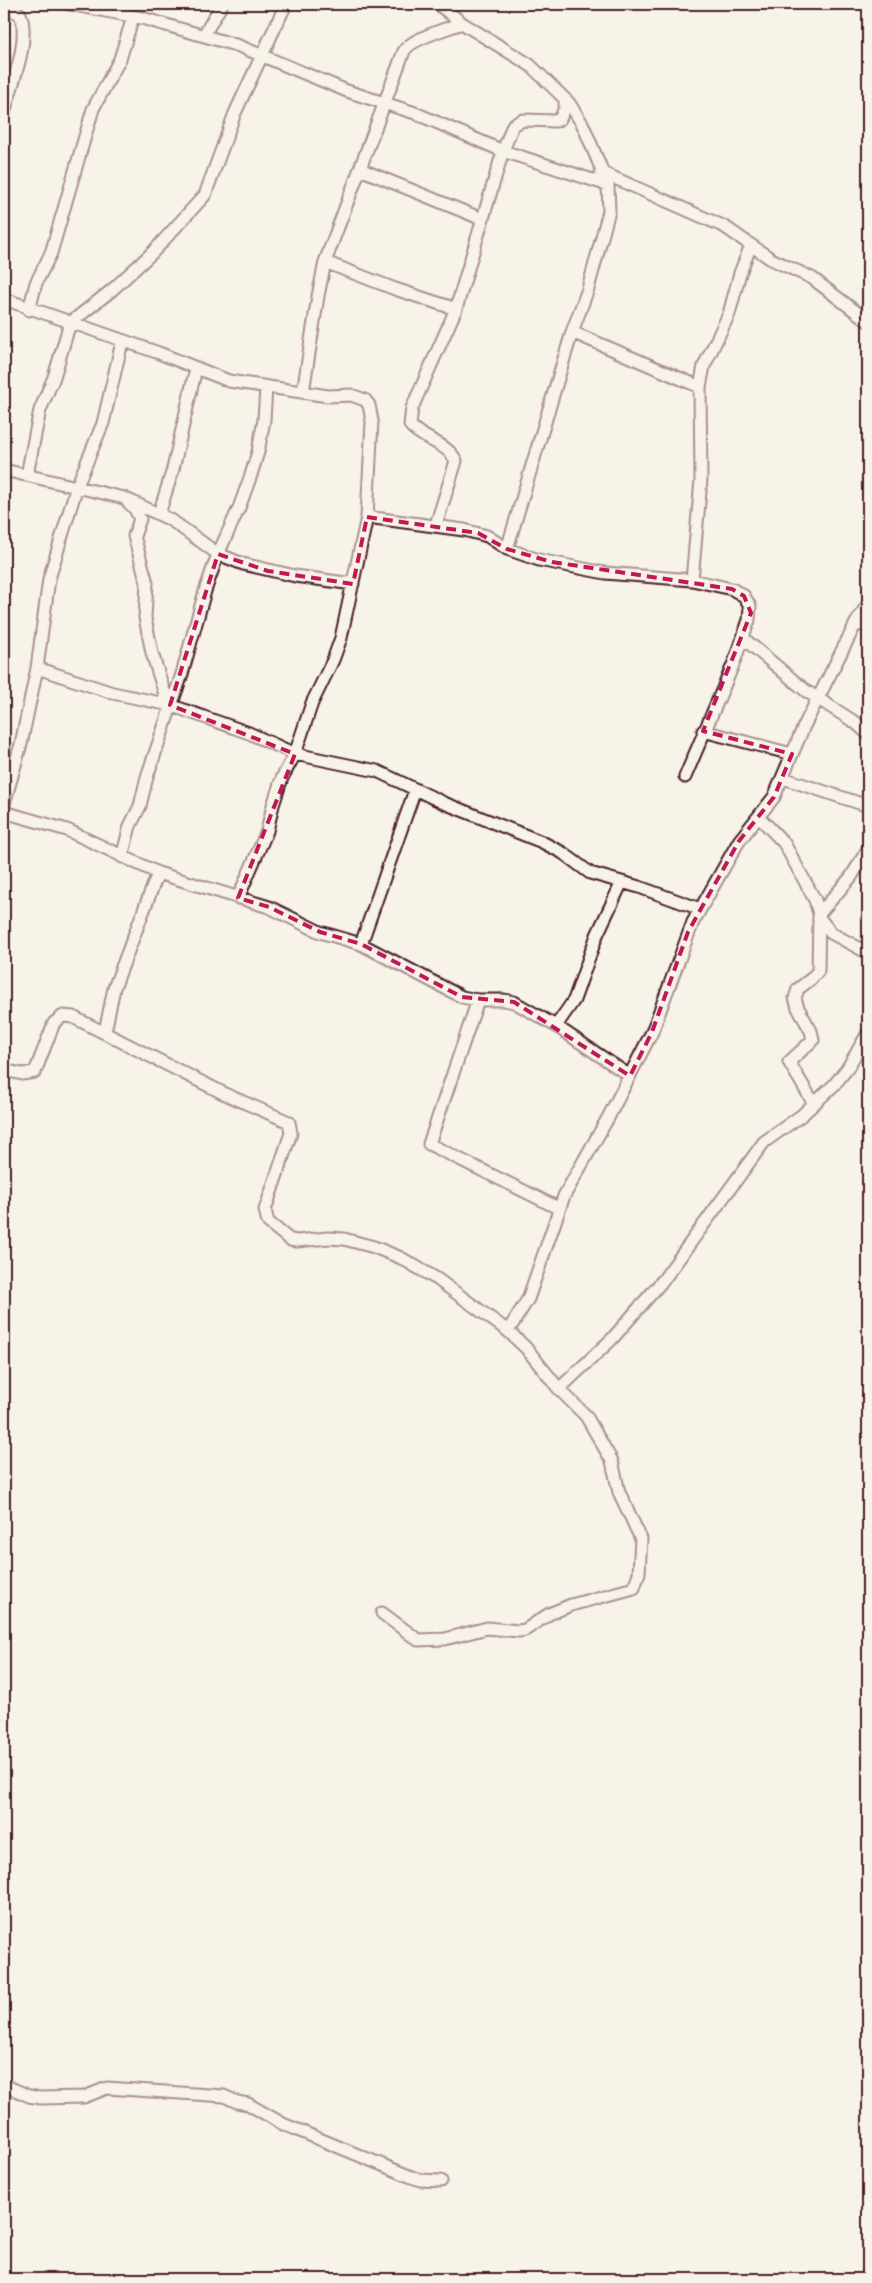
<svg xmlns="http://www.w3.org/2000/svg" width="872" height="2283" font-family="'Balsamiq Sans',sans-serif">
	<rect width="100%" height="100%" fill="#f7f3e8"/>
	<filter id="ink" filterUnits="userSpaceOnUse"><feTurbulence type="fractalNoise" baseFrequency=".02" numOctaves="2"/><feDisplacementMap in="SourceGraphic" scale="10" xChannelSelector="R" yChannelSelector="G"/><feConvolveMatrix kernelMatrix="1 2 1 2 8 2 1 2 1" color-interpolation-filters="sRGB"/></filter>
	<g filter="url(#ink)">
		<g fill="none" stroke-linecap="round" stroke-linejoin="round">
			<defs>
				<path id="minor" d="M69,4l73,14 97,28 108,45 68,22 88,38 105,34
					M438,4l24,19 68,42 39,38 14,22 25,60 1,26 -21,78 -16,43 -65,217
					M4,6l16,8c11,26 -9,72 -16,99
					M204,35l18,-31
					M360,169l122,50
					M601,172l124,55 46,32 41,19 56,43
					M325,262l70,27 61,20
					M4,299l155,54 70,28 99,15 23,-1 14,5 4,5 3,16 -5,96 -26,121 -8,22 -21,43 -17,51 -13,24 -9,27 -6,26 -29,67
					M29,310l7,-27 15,-30 42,-144 27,-50 13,-42
					M572,332l128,55
					M303,392l15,-96 7,-34 79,-211c6,-12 45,-23 58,-28
					M4,470l120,28 47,22 47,34 25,10 52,12 58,8
					M27,475l13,-65 14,-33 16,-54 42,-33 40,-37 53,-58 30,-82 51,-109
					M127,501l8,8 5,10 -6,17 13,47 -2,35 7,35 16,51
					M159,514l14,-45 23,-101
					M367,517l97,13 23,6 20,13 32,11 66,13 87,7 40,9 12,7 6,10 -1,14 -16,45 -48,112
					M436,525l20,-64c-9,-19 -34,-21 -46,-36l2,-17 44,-99 47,-158 10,-26 10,-5 33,1 4,-2 5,-11v-9
					M692,580l9,-100 -1,-93 4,-21 25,-52 11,-41 11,-28
					M856,623l12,4
					M743,638l63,53 50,32 12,11
					M37,668l76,25 57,12 79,28 46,21 82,17 67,32 98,39 21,11 27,20 49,14 61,22
					M703,731l89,23
					M783,778l85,28
					M4,804l17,-60 16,-76 12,-89 28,-93 26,-63 19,-81
					M4,812l63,18 91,43 111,34 51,25 41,12 101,53 16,3h26l10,2 42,24 74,50
					M759,817l25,26 31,57 4,14 -1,57 -7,8 -13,10 -3,9 3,10 13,23 2,9 -24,22 25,42
					M122,857l8,-31 10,-20 7,-29 35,-103 23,-83 13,-37 21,-46 12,-33 7,-23 6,-32 2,-32
					M819,914l32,-37 17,-28
					M820,919l11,14 37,20
					M361,944l54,-154
					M478,1000l-49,144 129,64
					M556,1026l18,-26 23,-65 25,-53
					M105,1032l9,-44 44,-115
					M4,1070l18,4 13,-2 19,-49 9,-7 10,1 152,77 64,28 2,11 -26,77 3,12 22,18 7,1 31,-3 16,1 30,8 27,11 36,21 71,52 18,17 33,41 27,27 26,45 7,31 22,47 -2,34 -5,15 -63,17 -22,9 -24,16 -6,1 -32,-3 -42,11 -27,1 -36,-27
					M508,1331l20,-32 36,-103 45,-80 43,-84 41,-110 46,-81 35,-44 30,-71 52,-103 12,-19
					M559,1389l53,-50 52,-60 100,-137 38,-27 32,-30 13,-16 21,-36
					M4,2085l25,11 11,2 44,-1 23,-9 117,8 13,6 11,2 35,20 126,52 11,4 21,1"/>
			</defs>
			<use href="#minor" stroke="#4a1f2b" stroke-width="15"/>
			<use href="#minor" stroke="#f7f3e8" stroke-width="11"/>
		</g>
	</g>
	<path d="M0 0H872V2283H0ZM367,517l111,16 29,16 45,13 180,27 12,7 7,17 -48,118 89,23 -18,43 -35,44 -51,91 -36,100 -22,44 -116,-74 -52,-5 -101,-53 -41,-12 -51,-25 -31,-9 57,-144 -125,-49 48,-151 50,17 85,13z" fill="#f7f3e8" fill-opacity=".55" fill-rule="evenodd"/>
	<path fill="none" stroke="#c2185b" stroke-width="4" stroke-dasharray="10 6" stroke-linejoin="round" d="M367,517l111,16 29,16 45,13 180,27 12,7 7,17 -48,118 89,23 -18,43 -35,44 -51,91 -36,100 -22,44 -116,-74 -52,-5 -101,-53 -41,-12 -51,-25 -31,-9 57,-144 -125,-49 48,-151 50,17 85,13z"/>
	<rect width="872" height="2283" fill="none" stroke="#f7f3e8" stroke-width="20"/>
	<rect x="10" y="10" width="852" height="2263" fill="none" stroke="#4a1f2b" stroke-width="2" filter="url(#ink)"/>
</svg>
